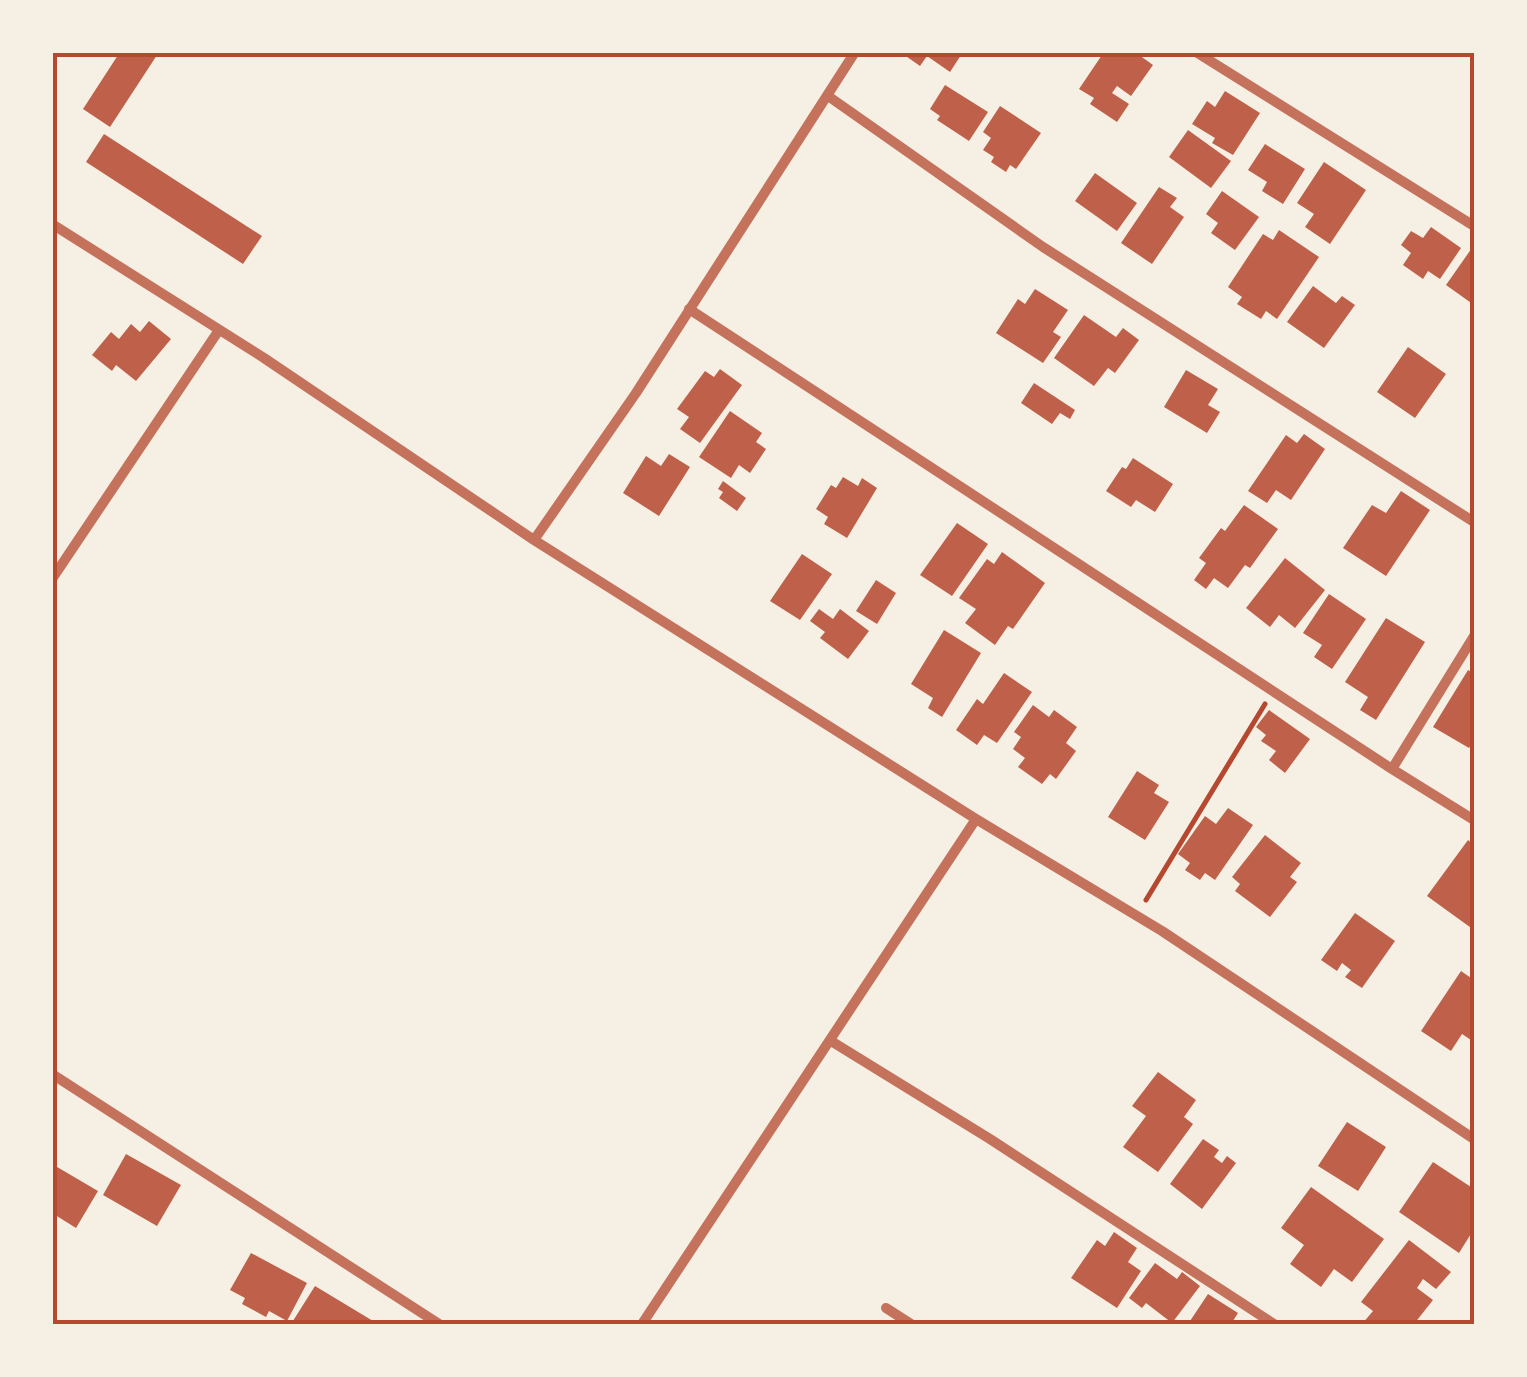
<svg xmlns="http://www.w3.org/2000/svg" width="1527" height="1377" font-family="'Golos Text',sans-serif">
	<rect width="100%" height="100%" fill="#f6efe4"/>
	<path fill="#bf614a" d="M120,52h39l-49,75 -27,-18z
		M900,52h63l-13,20 -23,-16 -7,10z
		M1104,52h31l18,13 -22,31 -14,-10 -5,7 17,11 -12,18 -27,-18 4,-6 -15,-9z
		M945,85l43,27 -19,29 -32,-21 3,-4 -10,-7z
		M1225,91l35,22 -27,42 -21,-12 3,-5 -23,-14 15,-23 8,6z
		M1000,106l41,27 -25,36 -6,-4 -4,7 -15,-10 3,-5 -11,-7 8,-12 -8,-6z
		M1188,130l43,31 -20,27 -42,-31z
		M104,134l158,102 -19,28 -157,-102z
		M1265,144l40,25 -22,35 -21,-13 5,-9 -19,-12z
		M1324,162l42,28 -36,54 -25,-17 9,-13 -17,-11z
		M1095,173l42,30 -20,28 -42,-30z
		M1159,187l18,11 -7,9 14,10 -32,47 -31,-21z
		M1222,191l37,26 -24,33 -24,-17 7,-10 -12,-9z
		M1431,227l30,21 -21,31 -12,-8 -5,8 -20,-14 8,-12 -10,-8 10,-14 12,7z
		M1279,230l40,27 -42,62 -11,-8 -5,8 -24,-15 5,-7 -14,-10 35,-53 10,6z
		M1474,245v60l-28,-20z
		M1313,286l23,17 6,-7 13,9 -31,43 -37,-26z
		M1035,289l33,21 -15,22 8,5 -18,26 -47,-30 22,-34 7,5z
		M1084,315l32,22 7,-9 16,12 -24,33 -7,-5 -14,18 -40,-28z
		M149,321l22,18 -35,42 -20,-16 -4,6 -20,-16 19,-23 8,7 12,-15 9,8z
		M1408,347l38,27 -31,44 -38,-26z
		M720,369l22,16 -42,58 -20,-14 9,-12 -12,-8 28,-38 9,6z
		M1186,370l32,19 -10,16 12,7 -13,21 -43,-26z
		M1034,383l41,27 -5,9 -10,-6 -8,11 -31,-21z
		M730,411l32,22 -6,9 10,7 -16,24 -11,-8 -8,13 -32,-21z
		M1304,434l21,15 -34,51 -15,-10 -9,13 -19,-12 38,-56 11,8z
		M669,454l21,13 -31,49 -36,-23 23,-37 15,10z
		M1133,458l40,26 -18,28 -19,-12 -5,7 -25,-16 16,-24 4,2z
		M843,477l15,9 4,-8 15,10 -30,50 -23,-14 4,-7 -12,-8 15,-24 5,3z
		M723,481l23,17 -9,13 -18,-13 4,-6 -5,-3z
		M1401,491l29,19 -44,66 -43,-28 29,-43 14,8z
		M1244,505l34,24 -28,39 -5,-3 -17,23 -14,-10 -8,11 -12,-9 12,-17 -7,-5 22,-30 4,3z
		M957,523l31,21 -36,52 -32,-21z
		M1002,552l43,31 -32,46 -5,-3 -13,19 -30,-22 11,-14 -17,-11 28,-39 7,5z
		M802,554l30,20 -32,46 -30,-19z
		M1285,558l40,32 -30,38 -16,-13 -9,12 -24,-19z
		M876,580l20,13 -19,31 -21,-13z
		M1329,594l37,25 -34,50 -18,-12 8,-12 -19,-12z
		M819,609l14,10 7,-10 29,22 -21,28 -28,-21 5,-6 -15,-11z
		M1386,618l39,24 -49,78 -16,-10 8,-13 -23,-15z
		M944,630l37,23 -39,64 -14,-9 5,-10 -22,-14z
		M1468,670l6,4v67l-5,7 -36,-21z
		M1004,673l28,19 -35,51 -13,-8 -7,10 -21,-15 21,-31 6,5z
		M1033,705l16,12 5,-7 23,17 -11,16 10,8 -20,28 -6,-5 -8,10 -24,-17 7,-9 -12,-9 8,-12 -7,-5z
		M1269,710l41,29 -25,34 -16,-13 7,-9 -15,-10 5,-6 -10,-8z
		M1137,771l22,14 -5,8 15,9 -24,38 -37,-23z
		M1228,808l25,17 -38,55 -10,-7 -5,7 -15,-10 5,-7 -12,-9 27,-38 11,8z
		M1265,835l36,28 -11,14 7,5 -27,35 -35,-26 5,-7 -8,-7z
		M1468,840l6,5v85l-47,-34z
		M1355,913l40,28 -33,47 -17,-11 6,-7 -9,-7 -5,8 -16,-11z
		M1461,971l13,9v62l-12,-8 -11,17 -30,-20z
		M1158,1072l38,28 -12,17 9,7 -35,48 -35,-25 23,-31 -14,-10z
		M1347,1122l39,25 -28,44 -40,-25z
		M1203,1139l16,11 -5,7 8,6 5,-7 9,7 -34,46 -32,-25z
		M126,1154l55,31 -24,41 -54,-31z
		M1433,1162l41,27v40l-15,24 -60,-41z
		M52,1164l46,27 -22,37 -24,-15z
		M1311,1187l73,52 -32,43 -18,-13 -13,18 -31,-23 14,-19 -23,-17z
		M1114,1232l23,16 -9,14 13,9 -24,37 -46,-30 26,-38 8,6z
		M1409,1240l42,32 -15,17 -13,-10 -6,9 16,12 -19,24h-52l11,-13 -12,-9z
		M251,1253l56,30 -20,38 -18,-10 -3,6 -24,-13 3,-6 -15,-8z
		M1155,1263l22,16 5,-7 18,14 -28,37 -26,-20 -4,5 -13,-10z
		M315,1286l63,38h-87z
		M1208,1294l30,19 -7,11h-43z"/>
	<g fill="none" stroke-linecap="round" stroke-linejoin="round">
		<path stroke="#b5482f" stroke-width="5" d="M1146,900l119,-196"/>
		<path stroke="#c5725c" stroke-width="10" d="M1196,52l278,174
			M828,96l215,151 431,275
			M52,224l212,134 270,182 442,279 186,112 312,208
			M689,309l703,460 82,51
			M534,540l102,-147 219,-341
			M52,579l167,-249
			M1392,769l82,-133
			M831,1041l159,98 284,185
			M52,1074l387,250
			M886,1308l25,16
			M642,1324l334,-505"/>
	</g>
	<rect width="1527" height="1377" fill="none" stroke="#f6efe4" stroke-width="110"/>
	<rect x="55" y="55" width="1417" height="1267" fill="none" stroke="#b5482f" stroke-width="4"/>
</svg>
